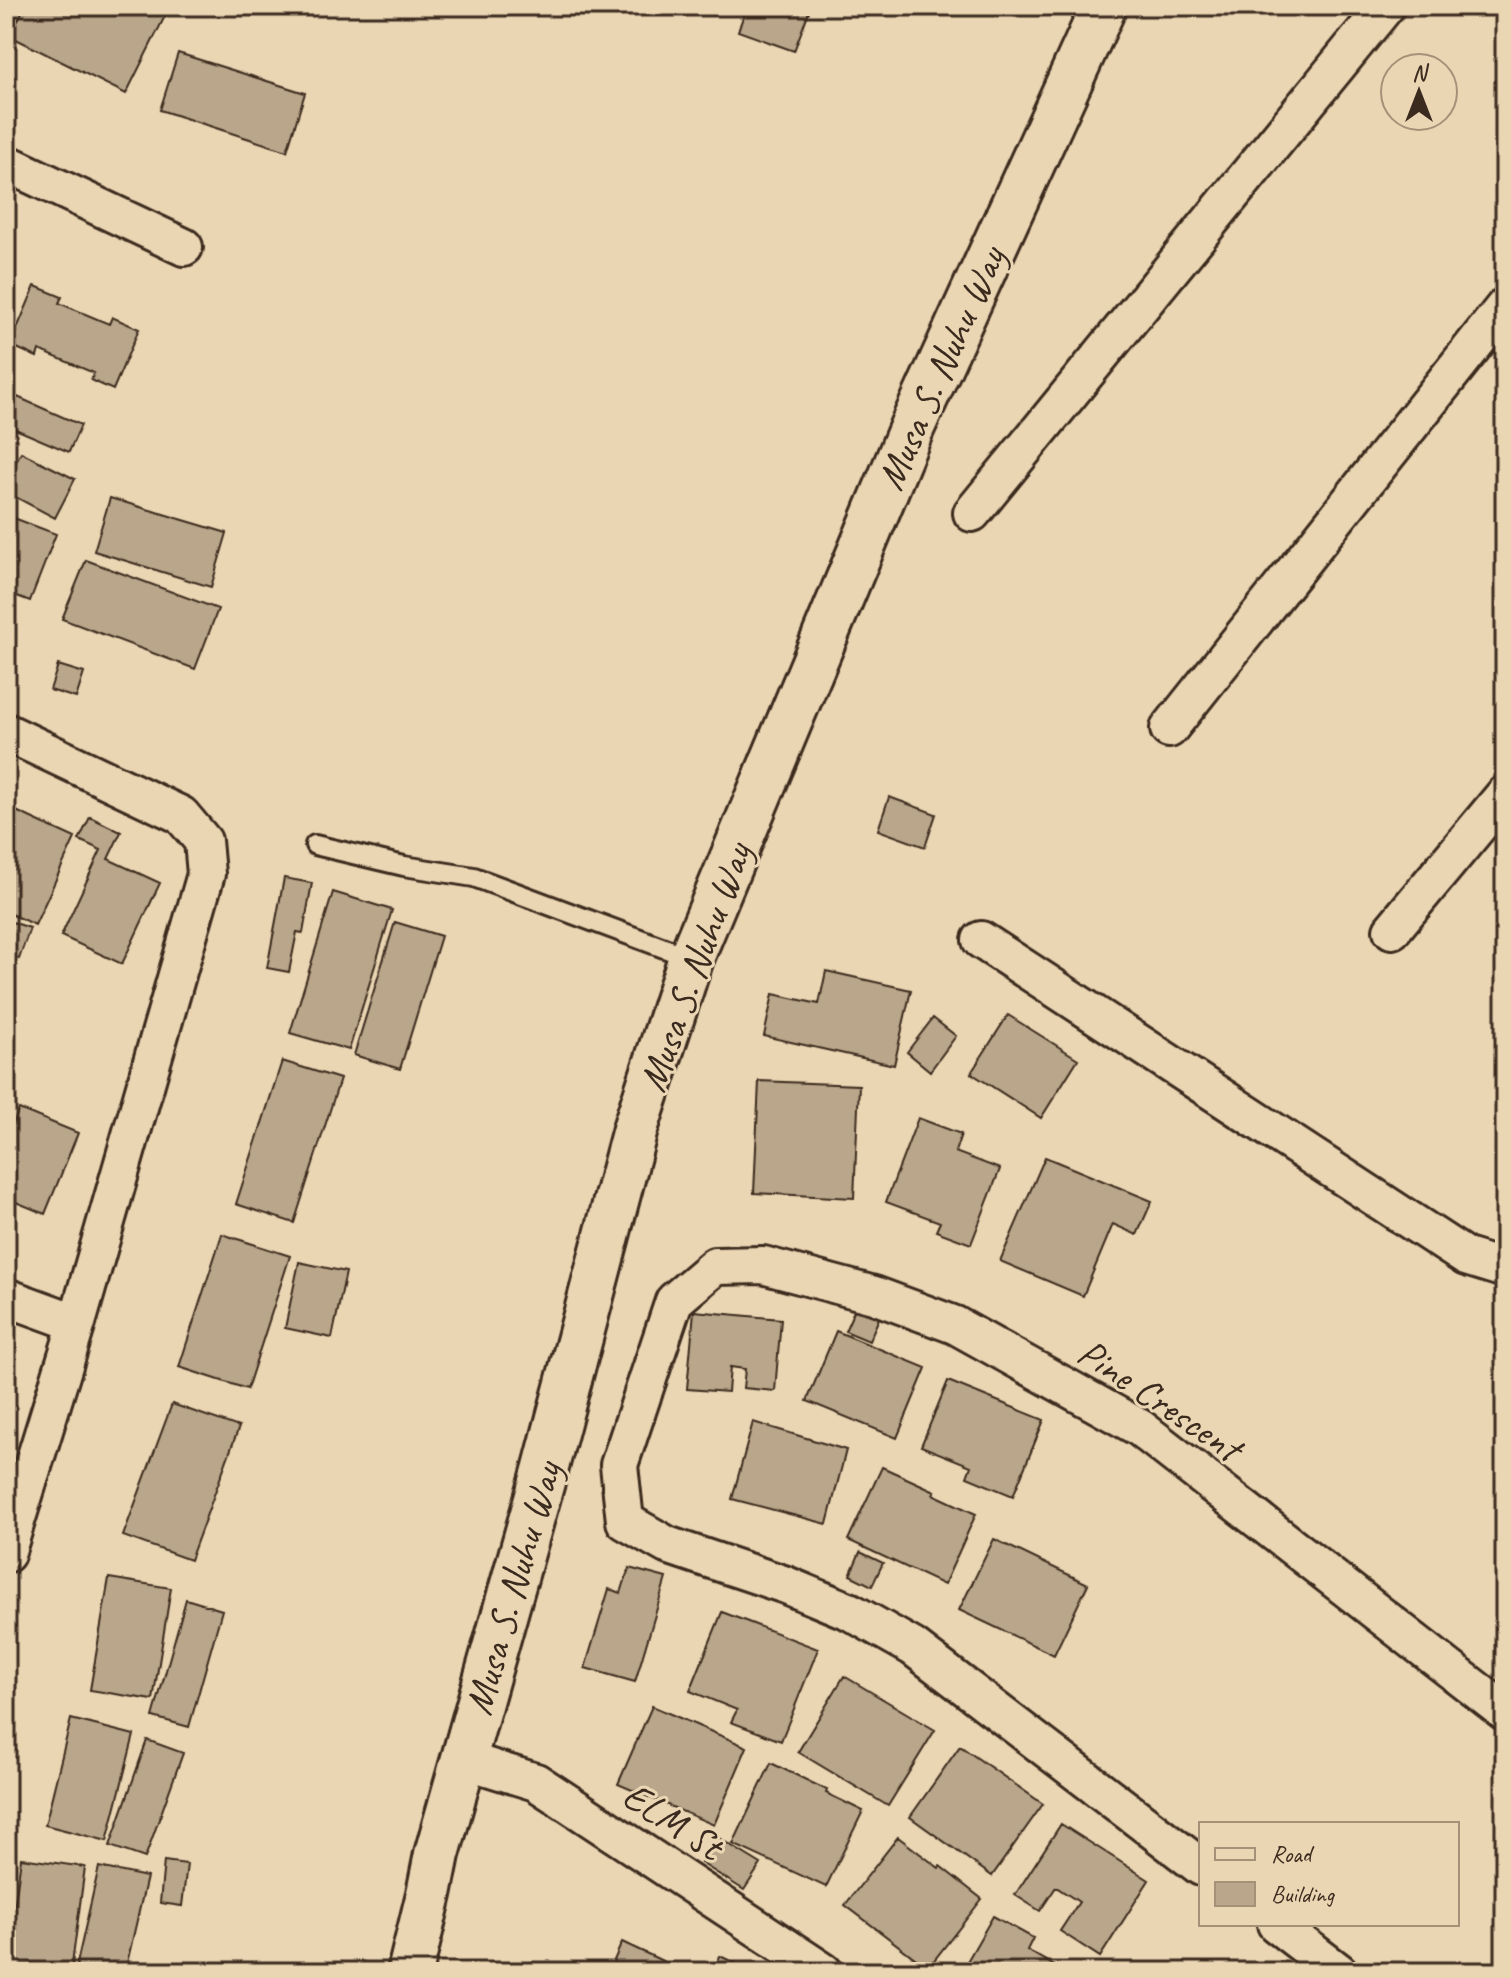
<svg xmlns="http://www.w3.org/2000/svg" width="1511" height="1978" font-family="Caveat,sans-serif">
	<rect width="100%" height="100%" fill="#ebd6b4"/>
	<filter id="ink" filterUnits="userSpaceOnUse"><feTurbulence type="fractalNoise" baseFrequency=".0125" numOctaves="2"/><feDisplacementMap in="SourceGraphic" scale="16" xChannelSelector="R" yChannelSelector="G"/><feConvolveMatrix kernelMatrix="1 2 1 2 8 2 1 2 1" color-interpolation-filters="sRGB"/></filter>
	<g filter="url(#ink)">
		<path fill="#baa68a" stroke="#3b2a1e" stroke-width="2" d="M25,6h145l-44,88 -116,-58z
			M747,6h64l-17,45 -56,-20z
			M178,53l127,40 -18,58 -127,-41z
			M35,286l27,11 -3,6 50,21 3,-7 27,12 -26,61 -22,-10 3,-7 -55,-23 -2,7 -27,-12z
			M6,392l75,33 -12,27 -63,-27z
			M21,452l54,27 -20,39 -49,-26v-12z
			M110,498l117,35 -16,54 -117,-36z
			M6,515l50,19 -26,67 -24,-9z
			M86,560l132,49 -23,60 -133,-50z
			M58,665l26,8 -8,25 -26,-8z
			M889,797l47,17 -11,33 -47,-17z
			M14,810l61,28 -40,87 -29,-13v-85z
			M90,817l31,15 -13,27 52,24 -38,81 -61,-28 40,-86 -22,-10z
			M284,878l28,5 -9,50 -6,-1 -8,40 -22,-4z
			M333,892l59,18 -43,140 -59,-17z
			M6,920l24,8 -11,31 -13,-4z
			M395,922l46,14 -41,133 -46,-14z
			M826,971l85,19 -17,75 -130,-29 9,-42 46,10z
			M1008,1015l70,44 -37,59 -70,-45z
			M933,1018l23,18 -26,35 -23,-19z
			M282,1061l58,18 -46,144 -58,-19z
			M759,1081l100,4 -5,113 -100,-5z
			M19,1109l59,24 -33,81 -39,-16v-56z
			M918,1118l43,16 -6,18 45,17 -29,75 -35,-13 4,-9 -54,-20z
			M1045,1157l107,44 -15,34 -24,-11 -30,72 -83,-35z
			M222,1234l68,22 -43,133 -68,-22z
			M299,1262l47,10 -14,66 -47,-10z
			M856,1306l24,10 -11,25 -24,-10z
			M694,1311l87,8 -6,72 -32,-3 2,-19 -15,-2 -2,25 -41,-3z
			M836,1331l90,37 -29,70 -90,-37z
			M948,1381l96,39 -31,76 -46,-19 4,-11 -50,-20z
			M172,1404l67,23 -49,133 -67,-24z
			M753,1422l93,28 -19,74 -95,-25z
			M882,1467l53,24 -2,3 43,20 -32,71 -96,-45z
			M994,1539l94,45 -34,71 -95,-45z
			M860,1552l23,11 -11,23 -22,-11z
			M629,1568l37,10 -31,104 -50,-14 24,-79 12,4z
			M109,1578l62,10 -18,112 -63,-10z
			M186,1599l36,11 -33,117 -36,-10z
			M722,1612l96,37 -37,92 -50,-19 6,-12 -47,-19z
			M844,1676l91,54 -47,76 -90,-54z
			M652,1706l95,41 -33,78 -96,-41z
			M71,1719l63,16 -27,106 -62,-16z
			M147,1740l36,13 -38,105 -35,-12z
			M960,1746l83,58 -51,72 -82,-59z
			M771,1763l56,27 -1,3 37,18 -37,76 -93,-43z
			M1061,1824l88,56 -49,77 -40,-26 19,-29 -23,-15 -16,24 -25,-16z
			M717,1837l44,27 -17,26 -43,-27z
			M898,1837l41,31 1,-2 42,33 -54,69 -83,-63z
			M21,1858l64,9 -14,105h-45l-20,-3z
			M164,1861l23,3 -5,42 -22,-3z
			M99,1867l48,10 -22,95h-50z
			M993,1916l40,22 -6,12 38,22h-104z
			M622,1942l64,30h-77z
			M720,1956l28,13 -2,3h-33z"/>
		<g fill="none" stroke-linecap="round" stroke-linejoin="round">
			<defs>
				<path id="lane" d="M315,845l89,21 70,11 217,81"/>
				<path id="street" d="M6,163l178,84
					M972,513l414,-507
					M1169,729l336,-423
					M6,732l175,83 22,26 3,33 -129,449 -71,231
					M1392,930l113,-136
					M981,940l485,317 39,12
					M6,1297l71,26
					M465,1760l71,22 288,190
					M1201,1867l-288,-220 -62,-35 -65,-27 -119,-40 -42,-24 -6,-56 55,-164 41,-35 48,-1 111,30 81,30 185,103 365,284
					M1276,1924l63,48"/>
				<path id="secondary" d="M410,1972l19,-78 8,-40 108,-383 90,-342 56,-171 221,-531 192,-421"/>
			</defs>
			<use href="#lane" stroke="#3b2a1e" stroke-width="24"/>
			<use href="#street" stroke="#3b2a1e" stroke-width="42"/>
			<use href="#secondary" stroke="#3b2a1e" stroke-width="50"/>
			<use href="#lane" stroke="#ebd6b4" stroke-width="18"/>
			<use href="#street" stroke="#ebd6b4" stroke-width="36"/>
			<use href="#secondary" stroke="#ebd6b4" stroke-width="44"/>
		</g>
	</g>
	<g text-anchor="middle" stroke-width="6" stroke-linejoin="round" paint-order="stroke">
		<g font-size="40" fill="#3b2a1e" stroke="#ebd6b4">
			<text transform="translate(940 368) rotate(-66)" y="14">Musa S. Nuhu Way</text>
			<text transform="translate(694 967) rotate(-70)" y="14">Musa S. Nuhu Way</text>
			<text transform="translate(1160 1399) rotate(34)" y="14">Pine Crescent</text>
			<text transform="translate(512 1588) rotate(-74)" y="14">Musa S. Nuhu Way</text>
			<text transform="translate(673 1820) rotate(33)" y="14">ELM St</text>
		</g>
	</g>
	<rect width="1511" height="1978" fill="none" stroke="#ebd6b4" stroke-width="32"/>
	<rect x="16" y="16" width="1479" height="1946" fill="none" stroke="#3b2a1e" stroke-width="3" filter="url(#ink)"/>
	<rect x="1199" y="1822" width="260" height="104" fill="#ebd6b4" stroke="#a59178" stroke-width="2"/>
	<rect x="1215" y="1848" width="40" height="12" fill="#ebd6b4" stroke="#a59178" stroke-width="2"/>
	<text x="1271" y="1862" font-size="24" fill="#3b2a1e">Road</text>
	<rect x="1215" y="1882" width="40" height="24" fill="#baa68a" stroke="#a59178" stroke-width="2"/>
	<text x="1271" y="1902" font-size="24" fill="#3b2a1e">Building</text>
	<g transform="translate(1419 92)"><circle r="38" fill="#ebd6b4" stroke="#a59178" stroke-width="2"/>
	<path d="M0-6L14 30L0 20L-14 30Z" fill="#3b2a1e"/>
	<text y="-12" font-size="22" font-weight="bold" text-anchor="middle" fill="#3b2a1e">N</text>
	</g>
</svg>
